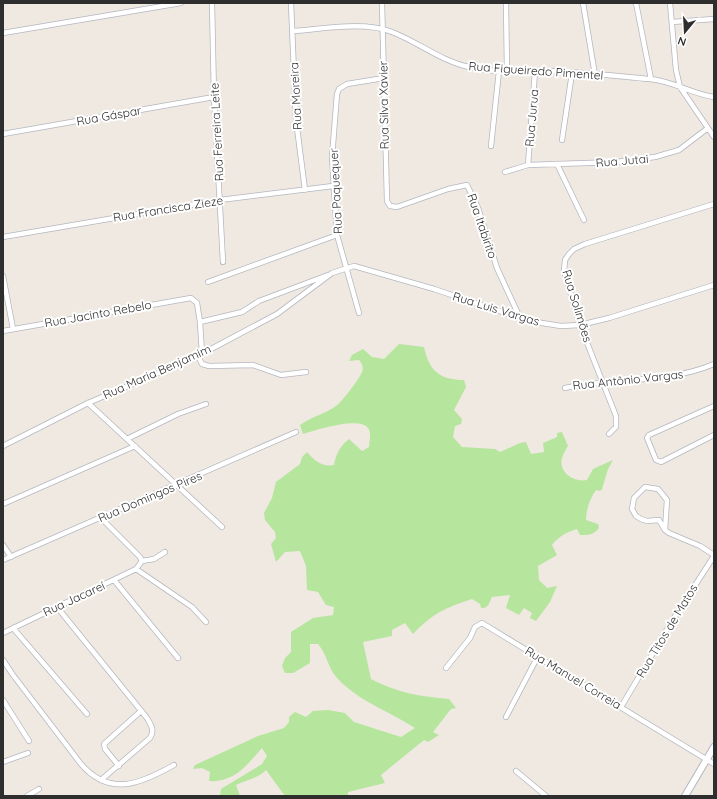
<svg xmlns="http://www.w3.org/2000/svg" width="717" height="799" font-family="Quicksand,sans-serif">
	<rect width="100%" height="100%" fill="#efe9e1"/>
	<path fill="#b6e59e" d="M399,344l25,3c5,24 16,33 40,33l2,7 -12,23 8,9 -1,5 -6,2 -2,11 9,10 33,2 5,3 20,-9 6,-1 5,12 13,-2 -1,-9 14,-6v-4l5,-1 6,14c-2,3 -5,8 -6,12 -4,14 12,25 25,22l6,-11 20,-9 -5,9 -6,20 -2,2 -4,-1c-6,8 -10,20 -10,30l12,4 1,4c-5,7 -11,7 -19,7l-3,-6c-10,3 -18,7 -25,16l5,10 -19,11 1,14 8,8 10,-2 -7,16 -14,19 -6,-3 2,-5 -8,-5 -5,7 -13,-7 4,-13 -18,2c-3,6 -4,12 -11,11l-1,-4 -8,-5c-27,9 -39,14 -59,35l-8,-11 -13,7v6l-29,6 8,37c24,13 50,18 78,20l7,9 -5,1 -18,23 6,3 -11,7 -4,-2 -43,35 4,8 -37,9v4h-63l-19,-26c-7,8 -20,10 -30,15l4,11h-20l1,-7 41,-25 5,-8 -5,-8c-14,16 -28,35 -53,33l1,-9 -8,-4 -9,1 2,-4 63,-29 26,-8 5,-6v-5l6,-5 11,5 7,-6 15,-1 17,3 9,9 47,15 14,-9c-26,-17 -55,-26 -77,-49 -10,-10 -11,-25 -20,-35h-8v19l-17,10h-8l-3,-7 3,-8 6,-6v-20l22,-14 20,-3 1,-8 -8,-2 -8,-13 -11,-2 -1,-24 -6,-15 -15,1 -9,10 -5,-18 5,-6 -1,-6 -10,-12 -1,-7 8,-15 4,-16 24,-18 2,-7 5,-5c8,9 15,15 27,13 2,-11 6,-19 15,-26l13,12 7,-4c0,-5 3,-14 -1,-19 -9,-12 -52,2 -65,6l-3,-9c11,-8 25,-11 36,-19 6,-4 24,-28 26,-34 2,-5 0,-8 -3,-12l-10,1 3,-6 11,-6 9,8 12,2z"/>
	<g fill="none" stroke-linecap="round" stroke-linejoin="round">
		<defs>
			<path id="street" d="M212,3l2,94 9,165
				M291,3l5,117 9,70
				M382,3l5,198 3,5 7,1 51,-18 19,-4 11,23 19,60 23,50
				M506,3l1,68
				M583,3l12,72
				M636,3l15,76
				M670,3l6,67 4,17 34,50
				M672,22l42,-3
				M293,31c29,-2 71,-10 99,1 26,10 49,29 77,35 26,6 52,4 78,4 35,1 69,5 103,8 23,2 42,15 64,18
				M3,33l178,-30
				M3,134l211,-37
				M562,140l10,-67
				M491,146l8,-75
				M557,164l27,56
				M528,165l7,-94
				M505,172l23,-7 88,-3 39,-5 24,-7 29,-22
				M3,237l217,-37 113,-14
				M3,276l10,53
				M208,282l129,-47
				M359,313l-22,-78 -5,-78 5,-63 2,-5 8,-5 37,-6
				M200,322l42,-10 17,-11 69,-26
				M3,331l188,-33 6,5 3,19 2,32
				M198,356l4,8 7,2 44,-1 28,10 25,-3
				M565,388c49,-11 102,-4 149,-24
				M88,403l134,124
				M714,406l-65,29 -2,3 9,22 5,2 53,-27
				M609,434l7,-7v-11l-36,-91 -16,-54 1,-11 4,-6 5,-5 11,-5 129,-40
				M127,439l51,-25 28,-10
				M3,446l85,-43 110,-47 79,-42 55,-41 22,-7 80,23 86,29 22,5 19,3 19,-1 29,-7 105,-33
				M3,504l132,-58
				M101,518l39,39 2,4
				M665,530l2,-30 -9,-11 -13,-2 -11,11 -2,11 4,7 5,3 6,2 12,-1 6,10 4,3 31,13 14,9
				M3,545l8,12
				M3,560l293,-128
				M142,561l12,-2 11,-7
				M136,569l56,38 14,15
				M114,580l64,78
				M57,607l90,111c4,7 8,12 3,20l-49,42
				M13,628l74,86
				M3,633l133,-64 6,-8
				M3,660l10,15 68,89c29,34 61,19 93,1
				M446,668l24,-30 5,-11 7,-4 232,141
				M3,700l26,41
				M621,707l51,-86 42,-65
				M506,717l31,-59
				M3,762l25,-9
				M119,766l-14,-17 -1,-5 37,-33
				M516,771l30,25
				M27,796l12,-7"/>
			<path id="secondary" d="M685,796l29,-49"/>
		</defs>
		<use href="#street" stroke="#b4b7c1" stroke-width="6"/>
		<use href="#secondary" stroke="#b4b7c1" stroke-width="8"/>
		<use href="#street" stroke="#fff" stroke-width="4.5"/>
		<use href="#secondary" stroke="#fff" stroke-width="6"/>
	</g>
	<g text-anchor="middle" stroke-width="4" stroke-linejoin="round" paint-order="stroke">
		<g font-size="12" fill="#2e2e2e" stroke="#fff">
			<text transform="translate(536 71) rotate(4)" y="4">Rua Figueiredo Pimentel</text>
			<text transform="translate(296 96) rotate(-93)" y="4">Rua Moreira</text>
			<text transform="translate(384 105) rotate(-91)" y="4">Rua Silva Xavier</text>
			<text transform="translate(109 116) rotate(-10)" y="4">Rua Gáspar</text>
			<text transform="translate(532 118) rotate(-85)" y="4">Rua Jurua</text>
			<text transform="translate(217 132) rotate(-93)" y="4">Rua Ferreira Leite</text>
			<text transform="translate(622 161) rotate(-5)" y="4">Rua Jutai</text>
			<text transform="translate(336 191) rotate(-93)" y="4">Rua Paquequer</text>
			<text transform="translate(168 209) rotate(-9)" y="4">Rua Francisca Zieze</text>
			<text transform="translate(482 226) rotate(71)" y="4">Rua Itabirito</text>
			<text transform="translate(577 306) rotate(73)" y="4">Rua Solimões</text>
			<text transform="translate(496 309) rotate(17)" y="4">Rua Luis Vargas</text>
			<text transform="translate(98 314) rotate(-10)" y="4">Rua Jacinto Rebelo</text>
			<text transform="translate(157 372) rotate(-24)" y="4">Rua Maria Benjamim</text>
			<text transform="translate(628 380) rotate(-6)" y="4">Rua Antônio Vargas</text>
			<text transform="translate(150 497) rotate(-23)" y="4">Rua Domingos Pires</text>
			<text transform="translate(74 599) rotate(-25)" y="4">Rua Jacareí</text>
			<text transform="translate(667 631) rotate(-59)" y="4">Rua Titos de Matos</text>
			<text transform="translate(573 678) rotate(31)" y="4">Rua Manuel Correia</text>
		</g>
	</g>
	<rect width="717" height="799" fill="none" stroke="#2e2e2e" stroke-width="8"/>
	<g transform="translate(685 32) rotate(198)" stroke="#ffffff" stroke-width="3" paint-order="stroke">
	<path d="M0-3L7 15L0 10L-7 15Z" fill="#2e2e2e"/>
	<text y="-6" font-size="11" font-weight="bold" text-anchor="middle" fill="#2e2e2e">N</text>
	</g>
</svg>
